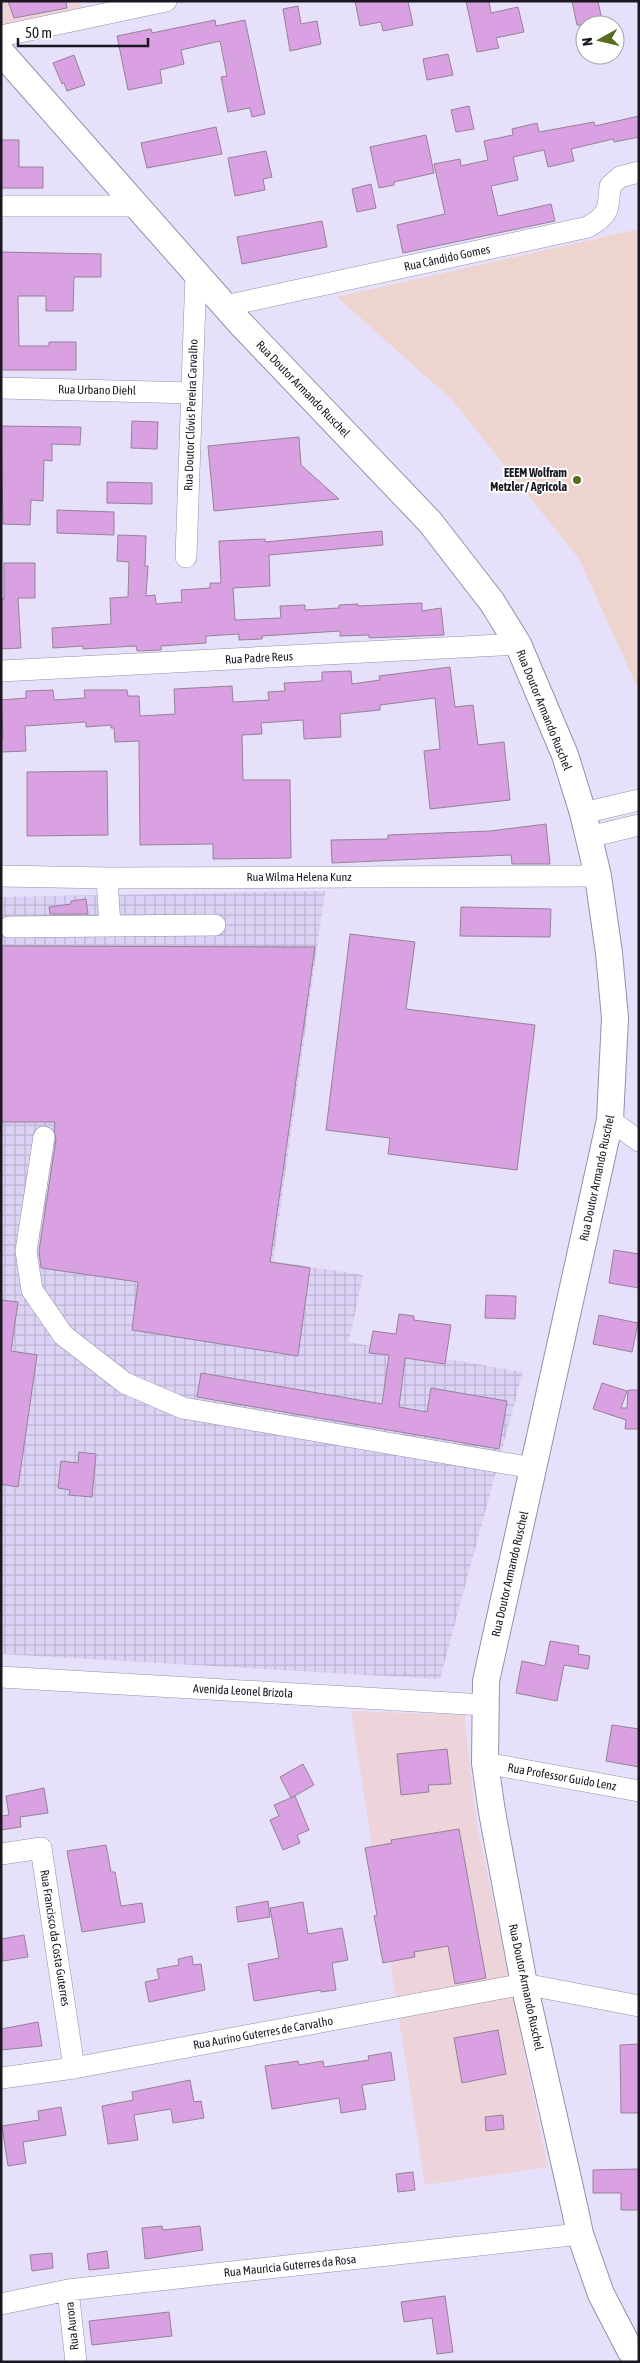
<svg xmlns="http://www.w3.org/2000/svg" width="640" height="2363" font-family="'Asap Condensed',sans-serif">
	<defs>
		<pattern id="industrial-grid" width="8" height="8" patternUnits="userSpaceOnUse" patternTransform="scale(1.25)"><rect width="8" height="8" fill="#dcd2f5"/><path d="M0 4h8M4 0v8" fill="none" stroke="#bcb4d2"/></pattern>
	</defs>
	<rect width="100%" height="100%" fill="#e7e0fb"/>
	<path fill="#edd3da" d="M1,1h76l8,9 -84,19z
		M351,1711l115,4 -1,7 11,97 72,348 -123,18z"/>
	<path fill="url(#industrial-grid)" d="M325,891l-52,370 90,14 -14,67 174,30 -83,307 -439,-25v-757z"/>
	<path fill="#eed4ce" d="M639,229v462l-60,-132 -127,-159 -115,-103z"/>
	<path fill="#d9a0e2" stroke="#958297" d="M8,1h58l1,7 -53,10z
		M355,1h53l5,24 -30,6 -2,-9 -21,4z
		M466,1h23l2,12 27,-6 6,25 -28,6 3,10 -22,4z
		M572,1h26l5,24h-26z
		M298,6l3,18 16,-3 4,23 -31,7 -7,-42z
		M215,20l1,6 29,-6 20,94 -13,3 -2,-9 -22,4 -7,-35 6,-1 -7,-35 -39,9 3,14 -24,6 2,13 -34,7 -11,-54 34,-7 1,4z
		M448,54l5,21 -26,5 -4,-21z
		M74,55l11,30 -18,6 -3,-8 -2,1 -9,-21z
		M469,106l5,23 -18,3 -5,-22z
		M639,116v21l-25,5 -1,-3 -42,10 3,12 -26,6 -4,-17 -31,7 5,23 -27,6 7,30 53,-12 4,17 -152,32 -6,-28 48,-11 -11,-50 26,-5 1,7 27,-6 -4,-19 29,-6 -1,-6 25,-6 2,9 55,-10 1,4z
		M216,127l6,27 -75,14 -6,-25z
		M426,135l8,38 -40,9v3l-15,3 -9,-41z
		M1,140h18v27h24v21h-42z
		M266,151l6,26 -9,2 2,11 -30,6 -7,-38z
		M371,184l5,24 -19,4 -5,-23z
		M322,221l5,26 -85,17 -5,-27z
		M1,252l100,2v23h-27l-1,34h-27v-15h-28l1,50h30v-4h27v28h-75z
		M132,421l26,1 -1,27 -26,-1z
		M1,426l80,1 -1,18 -28,-1v17l-8,-1 -1,41 -12,-1 -1,25 -27,-1z
		M299,437l2,28 38,34 -125,12 -6,-65z
		M107,482l45,1v21l-45,-1z
		M57,510l57,2v23l-57,-2z
		M382,531l1,14 -114,10 1,31 -37,2 2,32 46,-2 -1,-12 25,-1v5l34,-2v-3l19,-1v2l64,-3v8l19,-3 3,27 -75,3v-3l-29,1v-5l-78,5v3l-23,1v-6l-33,2v7l-45,3v4l-24,1 -1,-5 -53,3v-3l-30,2 -1,-20 59,-4 -1,-26 18,-1 1,-35 -12,-1 1,-26 28,1 -1,30h3l-2,30 9,-1 1,9 26,-2 -1,-12 29,-2v-5h11l-2,-42 46,-2v3z
		M4,563h31v35h-17l3,50 -20,1v-50h3z
		M450,667l5,40 18,-2 5,40 26,-3 6,58 -80,9 -6,-58 16,-2 -5,-51 -55,7v5l-40,4 1,23 -37,2 -1,-19 -42,3 1,11 -20,1 1,45h47l1,78 -78,1v-15l-73,1 -1,-104 -24,1 -1,-14h-3v-3l-25,2v-5l-61,4 1,25 -25,1v-14h2l-2,-38 25,-2v-7l27,-1 1,10 31,-2 -1,-8h43l1,6h11l1,20 35,-2 -1,-25 58,-3 1,16 36,-2 -1,-8 17,-1 -1,-8 38,-2v-9l29,-1 1,13 28,-4 -1,-4z
		M107,771l1,64 -81,1v-64z
		M546,824l4,40h-38l-1,-9 -179,8 -1,-23 57,-1v-4l102,-4z
		M86,899l2,15h-38l-1,-7 22,-3v-3z
		M461,907l90,2 -1,28 -90,-1z
		M350,934l65,8 -9,67 129,16 -18,145 -129,-16 2,-16 -64,-8z
		M1,946l314,1 -45,315 40,6 -12,88 -166,-26 6,-48 -97,-14 -2,-17 17,-112 -2,-9 1,-8h-54z
		M614,1250l25,4v34l-30,-5z
		M486,1295l30,1 -1,23 -30,-1z
		M1,1300l17,2 -7,49 26,4 -19,132 -17,-3z
		M399,1314l15,2v4l37,5 -6,39 -40,-6 -6,49 28,5 4,-24 76,13 -8,48 -302,-52 4,-24 181,31 7,-49 -20,-2 4,-22 23,3z
		M599,1315l39,8 -6,29 -39,-8z
		M602,1383l25,8 -6,17h6l1,-18h11v39h-14l1,-9 -33,-11z
		M79,1452l17,2 -4,43 -23,-2 1,-5 -12,-2 3,-27 17,2z
		M550,1641l29,5 -1,8 12,2 -2,13 -24,-4 -7,36 -41,-8 6,-32 23,5z
		M612,1725l27,4v38l-33,-6z
		M447,1749l4,35 -23,1 1,7 -28,3 -4,-41z
		M303,1764l11,21 -23,13 -11,-21z
		M44,1788l4,25 -28,4 1,10 -20,3v-14l8,-1 -3,-19z
		M295,1796l14,34 -12,5 3,8 -17,7 -13,-30 9,-4 -5,-11z
		M459,1829l27,149 -31,6 -7,-38 -34,6 1,5 -32,6 -9,-47 3,-1 -12,-67 27,-5 -1,-3z
		M106,1845l5,27h4l6,34 21,-3 3,19 -63,10 -15,-81z
		M268,1901l2,16 -32,5 -2,-15z
		M303,1902l5,32 34,-6 6,32 -16,3 4,27 -15,2v-2l-67,11 -6,-37 31,-6 -9,-50z
		M24,1935l4,22 -25,4 -2,-22z
		M192,1956l1,9 8,-1 4,26 -56,12 -4,-20 14,-3 -2,-10 22,-4 -1,-6z
		M38,2022l4,24 -41,4v-21z
		M498,2030l8,44 -44,9 -8,-45z
		M639,2044v69h-18l-1,-68z
		M391,2052l4,28 -33,5 4,24 -25,4 -2,-15 -67,11 -7,-43 33,-5 1,4 24,-4 1,6 45,-7 -1,-4z
		M190,2080l4,22 7,-1 3,17 -31,5 -2,-14 -37,6 4,25 -30,4 -6,-38 31,-6 -1,-8z
		M61,2107l5,28 -43,7 3,21 -18,3 -6,-40 37,-6 -1,-9z
		M503,2115l1,14 -18,2 -1,-14z
		M639,2169v41h-18v-17h-28v-23z
		M413,2172l2,18 -17,2 -2,-18z
		M162,2226l1,4 37,-4 3,24 -58,9 -3,-31z
		M107,2251l2,17 -20,2 -2,-16z
		M52,2253l1,15 -21,3 -2,-16z
		M445,2296l8,56 -16,2 -5,-36 -28,4 -3,-20z
		M169,2312l3,24 -80,9 -3,-24z"/>
	<g fill="none" stroke-linecap="round" stroke-linejoin="round">
		<defs>
			<path id="minor" d="M1,36l165,-35
				M1,206h136
				M225,306l363,-79c22,-13 20,-17 22,-41l10,-9 19,-5
				M1,388l191,5
				M186,557l10,-284
				M1,671l517,-27
				M583,813l56,-13
				M589,837l50,-12
				M1,876l106,2 491,-2
				M107,878l3,48
				M9,927l206,-2
				M610,1120l29,21
				M44,1137l-18,114 6,39 31,45 62,48 58,25 350,60
				M1,1677l484,28
				M485,1763l154,28
				M1,1854l40,-6 33,220
				M1,2078l73,-10 450,-84 115,22
				M68,2290l8,72
				M1,2304l67,-14 512,-56"/>
			<path id="major" d="M1,52l239,271 190,199 62,80 26,42 47,111 18,58 15,63 11,77 6,65 -5,102 -124,561 -1,82 7,49 32,172 51,226 5,24 21,60 29,56 9,10"/>
		</defs>
		<use href="#minor" stroke="#968fa9" stroke-width="22"/>
		<use href="#major" stroke="#968fa9" stroke-width="28"/>
		<use href="#minor" stroke="#fff" stroke-width="21"/>
		<use href="#major" stroke="#fff" stroke-width="26"/>
	</g>
	<circle fill="#566d1c" stroke="#fff" stroke-width="2" cx="577" cy="480" r="5"/>
	<g text-anchor="middle" stroke-width="4" stroke-linejoin="round" paint-order="stroke">
		<g font-size="12" fill="#1a1721" stroke="#fff">
			<text transform="translate(447 258) rotate(-12)" y="4">Rua Cândido Gomes</text>
			<text transform="translate(303 389) rotate(46)" y="4">Rua Doutor Armando Ruschel</text>
			<text transform="translate(97 390) rotate(1)" y="4">Rua Urbano Diehl</text>
			<text transform="translate(191 415) rotate(-88)" y="4">Rua Doutor Clóvis Pereira Carvalho</text>
			<text transform="translate(259 658) rotate(-3)" y="4">Rua Padre Reus</text>
			<text transform="translate(544 710) rotate(68)" y="4">Rua Doutor Armando Ruschel</text>
			<text x="299" y="881">Rua Wilma Helena Kunz</text>
			<text transform="translate(597 1178) rotate(-78)" y="4">Rua Doutor Armando Ruschel</text>
			<text transform="translate(510 1574) rotate(-77)" y="4">Rua Doutor Armando Ruschel</text>
			<text transform="translate(243 1691) rotate(3)" y="4">Avenida Leonel Brizola</text>
			<text transform="translate(562 1777) rotate(10)" y="4">Rua Professor Guido Lenz</text>
			<text transform="translate(55 1938) rotate(81)" y="4">Rua Francisco da Costa Guterres</text>
			<text transform="translate(526 1987) rotate(78)" y="4">Rua Doutor Armando Ruschel</text>
			<text transform="translate(263 2033) rotate(-10)" y="4">Rua Aurino Guterres de Carvalho</text>
			<text transform="translate(290 2266) rotate(-6)" y="4">Rua Mauricia Guterres da Rosa</text>
			<text transform="translate(72 2326) rotate(-96)" y="4">Rua Aurora</text>
		</g>
		<g font-size="12" font-weight="bold" fill="#1a1721" stroke="#fff" text-anchor="end">
			<text x="567" y="477">EEEM Wolfram<tspan x="567" dy="14">Metzler / Agricola</tspan></text>
		</g>
	</g>
	<rect width="640" height="2363" fill="none" stroke="#1a1721" stroke-width="5"/>
	<g transform="translate(600 40) rotate(262)"><circle r="24" fill="#ffffff" stroke="#a3a2a6"/>
	<path d="M0-4L9 19L0 12L-9 19Z" fill="#566d1c"/>
	<text y="-8" font-size="14" font-weight="bold" text-anchor="middle" fill="#1a1721">N</text>
	</g>
	<path d="M18 38v8h130v-8" fill="none" stroke="#1a1721" stroke-width="2.5"/>
	<text x="25" y="38" font-size="15" fill="#1a1721" stroke="#ffffff" stroke-width="4" paint-order="stroke">50 m</text>
</svg>
